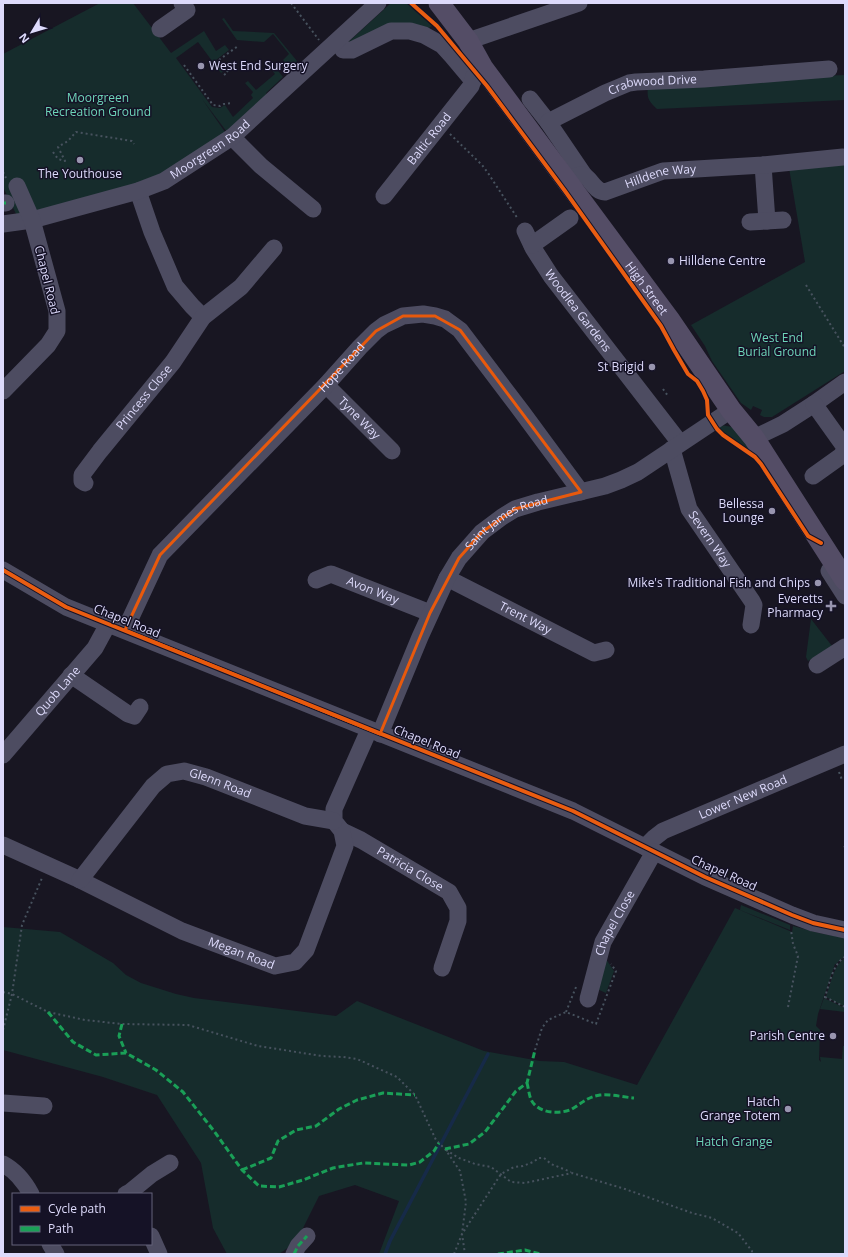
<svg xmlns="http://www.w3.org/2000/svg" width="848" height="1257" font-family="'Open Sans',sans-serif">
	<rect width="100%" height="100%" fill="#181622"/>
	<path fill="#162c2c" d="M100,3h33l38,50 33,-22 12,20 9,-6 4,5 -13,10 8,11 -3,2 -23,-31 -22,16 36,49 8,1 5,-3 8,12 20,-19 -2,-3 2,-3 -8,-9 3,-2 8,9 19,-16 -7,-9v-2l3,-1 12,15 -17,16 2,3 -41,36 -25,-33 23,33 -63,46 -145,38 -14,-29v-133z
		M391,3h15l26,23 -5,3 -83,17z
		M224,18l9,13 41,2 23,28 -8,7 -6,-8 6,-6 -16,-20 -9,8 -27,-2 -15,-21z
		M845,75v25l-188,9c-10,-9 -10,-12 -9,-25z
		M845,158v203l-1,4 1,6 -73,46h-8l-4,-2 2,-5 -9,-4 -2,4 -10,-7 -29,-42 -7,-15 -14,-21 114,-63 -17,-100z
		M721,425l11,2 14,16 5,10 -28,-19 -7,-8z
		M811,619l21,27 -24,15 -2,-4z
		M741,905l49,20v5l-50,-20z
		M735,908l57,24 1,-6 26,7 26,5v19l-5,3 -4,4h-1l-17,50 -2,12 4,4 -1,30 2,2 -1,-5 22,2 1,-13h2v208h-466l20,-53 -44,-16 -36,11 -23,46 -17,12h-52l-14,-26 -12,-65 -44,-68 -54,-18 -100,-27v-123l57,5 53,31 13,12 15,8 35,11 18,4 142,18 21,-15 127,50 56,10 24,1 73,23z
		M845,958v49l-19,-10c4,-11 8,-33 19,-39z
		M606,959l8,12 -8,22 -9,-4z
		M824,998l21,10v4l-25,-3z"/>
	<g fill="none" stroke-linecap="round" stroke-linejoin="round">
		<path stroke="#162a48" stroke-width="3.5" d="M385,1254l5,-13 98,-187"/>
		<path stroke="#47525e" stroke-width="2" stroke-dasharray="2 3" stroke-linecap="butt" d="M291,3l28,37
			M184,65l29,40 7,1 4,-2 8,-1
			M224,75l4,-3 -9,-12 19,-14
			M450,134l32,31 6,8 30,46
			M53,152l5,7 7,2 -7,-14 10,-6 8,-9 56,9 2,3
			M3,172l3,6
			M806,285l39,63
			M663,389l5,7
			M839,772l3,8
			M844,846l1,1
			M3,992l9,2 36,18 37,8 37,4 66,1 70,21 64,10 21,1 14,2 40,18 18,18 21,45 9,9 15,22 6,31 -4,32 3,20
			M824,997h1c4,-12 8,-34 20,-40
			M825,997l20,10
			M788,1007l10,-51 -5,-12 -2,-14
			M566,1012l10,-25
			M3,1030l9,-36 10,-69 20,-47
			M535,1050l7,-22 6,-8 18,-8 30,12 20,-53 -5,-7
			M446,1150l13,8 16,6 16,3 20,15 14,1 47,-10 53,16 67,24 20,5 26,15 14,18v3
			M454,1254l8,-20 39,-60 13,-7 9,-1 10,-4 6,-4h5l7,6 20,8"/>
		<g stroke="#4d4c61" stroke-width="17">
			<path d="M160,29l27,-19 -5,-7"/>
			<path d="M468,41l111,-38"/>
			<path d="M343,50h9l39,-19h19l14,4 18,10 10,11 21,25"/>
			<path d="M530,99l18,23"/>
			<path d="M232,137l29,29 52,43"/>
			<path d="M763,165l4,56"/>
			<path id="s1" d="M584,175l-36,-53 57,-29 24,-10 7,-1 68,-3 125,-10"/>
			<path id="s2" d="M573,178c17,-11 17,13 32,14l58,-21 100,-6 80,-8"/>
			<path d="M138,191l14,41 23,54 17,20 11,11"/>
			<path id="s3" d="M384,196l87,-110 3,-10 9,-8"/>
			<path d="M3,203h3"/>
			<path d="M750,222l33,-2"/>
			<path id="s4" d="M3,224l29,-4 106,-29 26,-10 68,-44 146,-134"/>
			<path id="s5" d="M525,231l8,17 18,28 129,167"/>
			<path d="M532,245l38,-27"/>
			<path id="s6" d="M326,385l66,66"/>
			<path d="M3,391l45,-46 9,-14v-20l-25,-91 -15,-34"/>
			<path d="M754,438l29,-14 31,-20 31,-22"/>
			<path id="s7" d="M672,449l17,60 63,92 2,4 -3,20"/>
			<path d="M813,476l28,-20 3,-5v-5l-30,-42"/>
			<path id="s8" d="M85,483l-3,-2v-6l18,-24 73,-89 30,-45 38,-30 33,-39"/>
			<path d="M3,570l63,37 507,204 132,66 87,38 21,8 32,7"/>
			<path d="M829,571l16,25"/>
			<path id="s9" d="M447,578l147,75 12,-3"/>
			<path id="s10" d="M316,580l15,-6 99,39"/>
			<path id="s11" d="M125,630l35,-75 166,-170 34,-38 16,-16 8,-6 19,-9 20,-2 12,2 10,3 15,11 62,82 59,80"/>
			<path d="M817,665l28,-18"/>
			<path d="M71,675l57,39 6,2 6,-9"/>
			<path id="s12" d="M380,734l40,-97 27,-59 12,-20 23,-26 20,-15 13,-8 23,-7 67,-16 16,-6 17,-8 93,-62"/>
			<path id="s13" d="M3,755l92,-107 13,-24"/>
			<path id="s14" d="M342,831l19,9 88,52 9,16v13l-16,47"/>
			<path id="s15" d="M3,845l73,33 106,53 93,35 20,-4 11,-12 39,-104 -3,-15 -8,-10v-12l35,-79"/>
			<path id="s16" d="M645,847l9,-9 9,-7 182,-77"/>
			<path id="s17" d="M80,880l73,-94 14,-12 17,-3 22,6 99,39 29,5"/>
			<path id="s18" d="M588,999l15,-57 51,-90"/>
			<path d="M3,1103l41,3"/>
			<path d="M3,1164c13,7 21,17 28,30"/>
			<path d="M126,1194l4,-2 22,-18 18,-11"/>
			<path d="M151,1236l8,18"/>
			<path d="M50,1244l6,10"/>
			<path d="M294,1254l4,-8 9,-10"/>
		</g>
		<path stroke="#544d66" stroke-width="21" id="s19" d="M439,3l29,38 15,27 186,251 62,91 23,28 91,142"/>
		<path stroke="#1a9f57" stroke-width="3" stroke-dasharray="6 3" stroke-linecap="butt" d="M3,203h3
			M48,1012l25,30 23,13 30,-2 30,17 27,22 31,39 28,39 17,16 20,1 24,-7 30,-12 30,-5 46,2 11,-3 14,-11 5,-8
			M122,1024l-3,12 7,17
			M527,1083c2,7 2,16 7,21 9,10 27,10 38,5 10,-6 15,-12 28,-14 10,-1 23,2 34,3
			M445,1149l24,-5 16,-12 31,-41 11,-8 8,-33
			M242,1170l29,-12 7,-17 18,-11 20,-4 23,-17 18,-9 26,-7 32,2
			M294,1254l4,-8 9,-10
			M498,1254l27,-4 15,4"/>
		<defs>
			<path id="cycleway" d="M411,3l26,23 50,60 78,105 96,135 13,24 14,24 9,7 6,10 4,9 1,15 9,14 6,6 32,22 6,7 47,72 13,7
				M3,570l63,37 507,204 132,66 87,38 21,8 32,7"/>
		</defs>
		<use href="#cycleway" stroke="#151226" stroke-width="6"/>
		<use href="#cycleway" stroke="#e95d12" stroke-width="4"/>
	</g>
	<path fill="none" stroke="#e8590c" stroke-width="3" stroke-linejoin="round" d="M403,316h32l25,14 121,162 -66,17 -33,23 -23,26 -29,55 -50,121 -255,-104 35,-75 216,-224z"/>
	<g fill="#9895af" stroke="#151226" stroke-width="1.5">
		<circle cx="201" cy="66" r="4"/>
		<circle cx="80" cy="160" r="4"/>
		<circle cx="671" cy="261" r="4"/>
		<circle cx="652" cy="367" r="4"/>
		<circle cx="772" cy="511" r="4"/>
		<circle cx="818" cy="583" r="4"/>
		<path d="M829 600h4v4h4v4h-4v4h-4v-4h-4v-4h4z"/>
		<circle cx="833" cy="1036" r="4"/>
		<circle cx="788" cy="1109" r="4"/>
	</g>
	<g text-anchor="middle" stroke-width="3" stroke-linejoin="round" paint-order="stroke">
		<g font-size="12" fill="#dddafb" stroke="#151226" text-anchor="end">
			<text x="209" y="70" text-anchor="start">West End Surgery</text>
			<text x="80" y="178" text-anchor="middle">The Youthouse</text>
			<text x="679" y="265" text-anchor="start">Hilldene Centre</text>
			<text x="644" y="371">St Brigid</text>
			<text x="764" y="508">Bellessa<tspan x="764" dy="14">Lounge</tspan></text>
			<text x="810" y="587">Mike's Traditional Fish and Chips</text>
			<text x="823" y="603">Everetts<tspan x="823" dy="14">Pharmacy</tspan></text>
			<text x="825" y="1040">Parish Centre</text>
			<text x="780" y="1106">Hatch<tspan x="780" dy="14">Grange Totem</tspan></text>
		</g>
		<g font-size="12" fill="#dddafb" stroke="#151226">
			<text dy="4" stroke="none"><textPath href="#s1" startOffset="177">Crabwood Drive</textPath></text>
			<text dy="4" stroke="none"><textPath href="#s3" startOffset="73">Baltic Road</textPath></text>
			<text dy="4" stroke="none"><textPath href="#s4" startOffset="223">Moorgreen Road</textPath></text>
			<text dy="4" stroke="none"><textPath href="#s2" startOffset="97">Hilldene Way</textPath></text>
			<text transform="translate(47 280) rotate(76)" y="4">Chapel Road</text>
			<text dy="4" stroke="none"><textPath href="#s19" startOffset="353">High Street</textPath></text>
			<text dy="4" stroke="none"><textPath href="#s5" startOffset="96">Woodlea Gardens</textPath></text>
			<text dy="4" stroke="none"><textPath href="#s11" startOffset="344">Hope Road</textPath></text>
			<text dy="4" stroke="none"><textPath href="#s8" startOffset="109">Princess Close</textPath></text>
			<text dy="4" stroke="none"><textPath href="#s6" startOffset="47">Tyne Way</textPath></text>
			<text dy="4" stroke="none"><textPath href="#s12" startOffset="254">Saint James Road</textPath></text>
			<text dy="4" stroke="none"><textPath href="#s7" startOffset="99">Severn Way</textPath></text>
			<text dy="4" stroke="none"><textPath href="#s10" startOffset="61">Avon Way</textPath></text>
			<text dy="4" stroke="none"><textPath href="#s9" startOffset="88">Trent Way</textPath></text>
			<text transform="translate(127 621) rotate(22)" y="4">Chapel Road</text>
			<text dy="4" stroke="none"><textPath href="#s13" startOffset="84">Quob Lane</textPath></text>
			<text transform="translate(427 742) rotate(22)" y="4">Chapel Road</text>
			<text dy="4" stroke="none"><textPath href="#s17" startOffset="193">Glenn Road</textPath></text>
			<text dy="4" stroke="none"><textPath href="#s16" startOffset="111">Lower New Road</textPath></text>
			<text dy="4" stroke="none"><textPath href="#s14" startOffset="78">Patricia Close</textPath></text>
			<text transform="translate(724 873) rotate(24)" y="4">Chapel Road</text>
			<text dy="4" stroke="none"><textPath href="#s18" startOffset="81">Chapel Close</textPath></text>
			<text dy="4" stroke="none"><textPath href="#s15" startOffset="262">Megan Road</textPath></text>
		</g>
		<g font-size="12" fill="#6dd5b8" stroke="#151226">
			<text x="98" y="102">Moorgreen<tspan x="98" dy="14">Recreation Ground</tspan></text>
			<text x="777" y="342">West End<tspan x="777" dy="14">Burial Ground</tspan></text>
			<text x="734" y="1146">Hatch Grange</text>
		</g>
	</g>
	<rect width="848" height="1257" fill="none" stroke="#dddafb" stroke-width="8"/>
	<rect x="12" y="1193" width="140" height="52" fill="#151226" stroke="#65627b"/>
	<rect x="20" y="1206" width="20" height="6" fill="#e95d12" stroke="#65627b"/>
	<text x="48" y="1213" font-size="12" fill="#dddafb">Cycle path</text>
	<rect x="20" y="1226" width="20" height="6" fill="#1a9f57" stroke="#65627b"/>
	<text x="48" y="1233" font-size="12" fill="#dddafb">Path</text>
	<g transform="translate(32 32) rotate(232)" stroke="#151226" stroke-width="3" paint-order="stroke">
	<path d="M0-3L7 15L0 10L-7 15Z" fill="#dddafb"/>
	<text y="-6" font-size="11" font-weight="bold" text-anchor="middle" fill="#dddafb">N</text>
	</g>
</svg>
